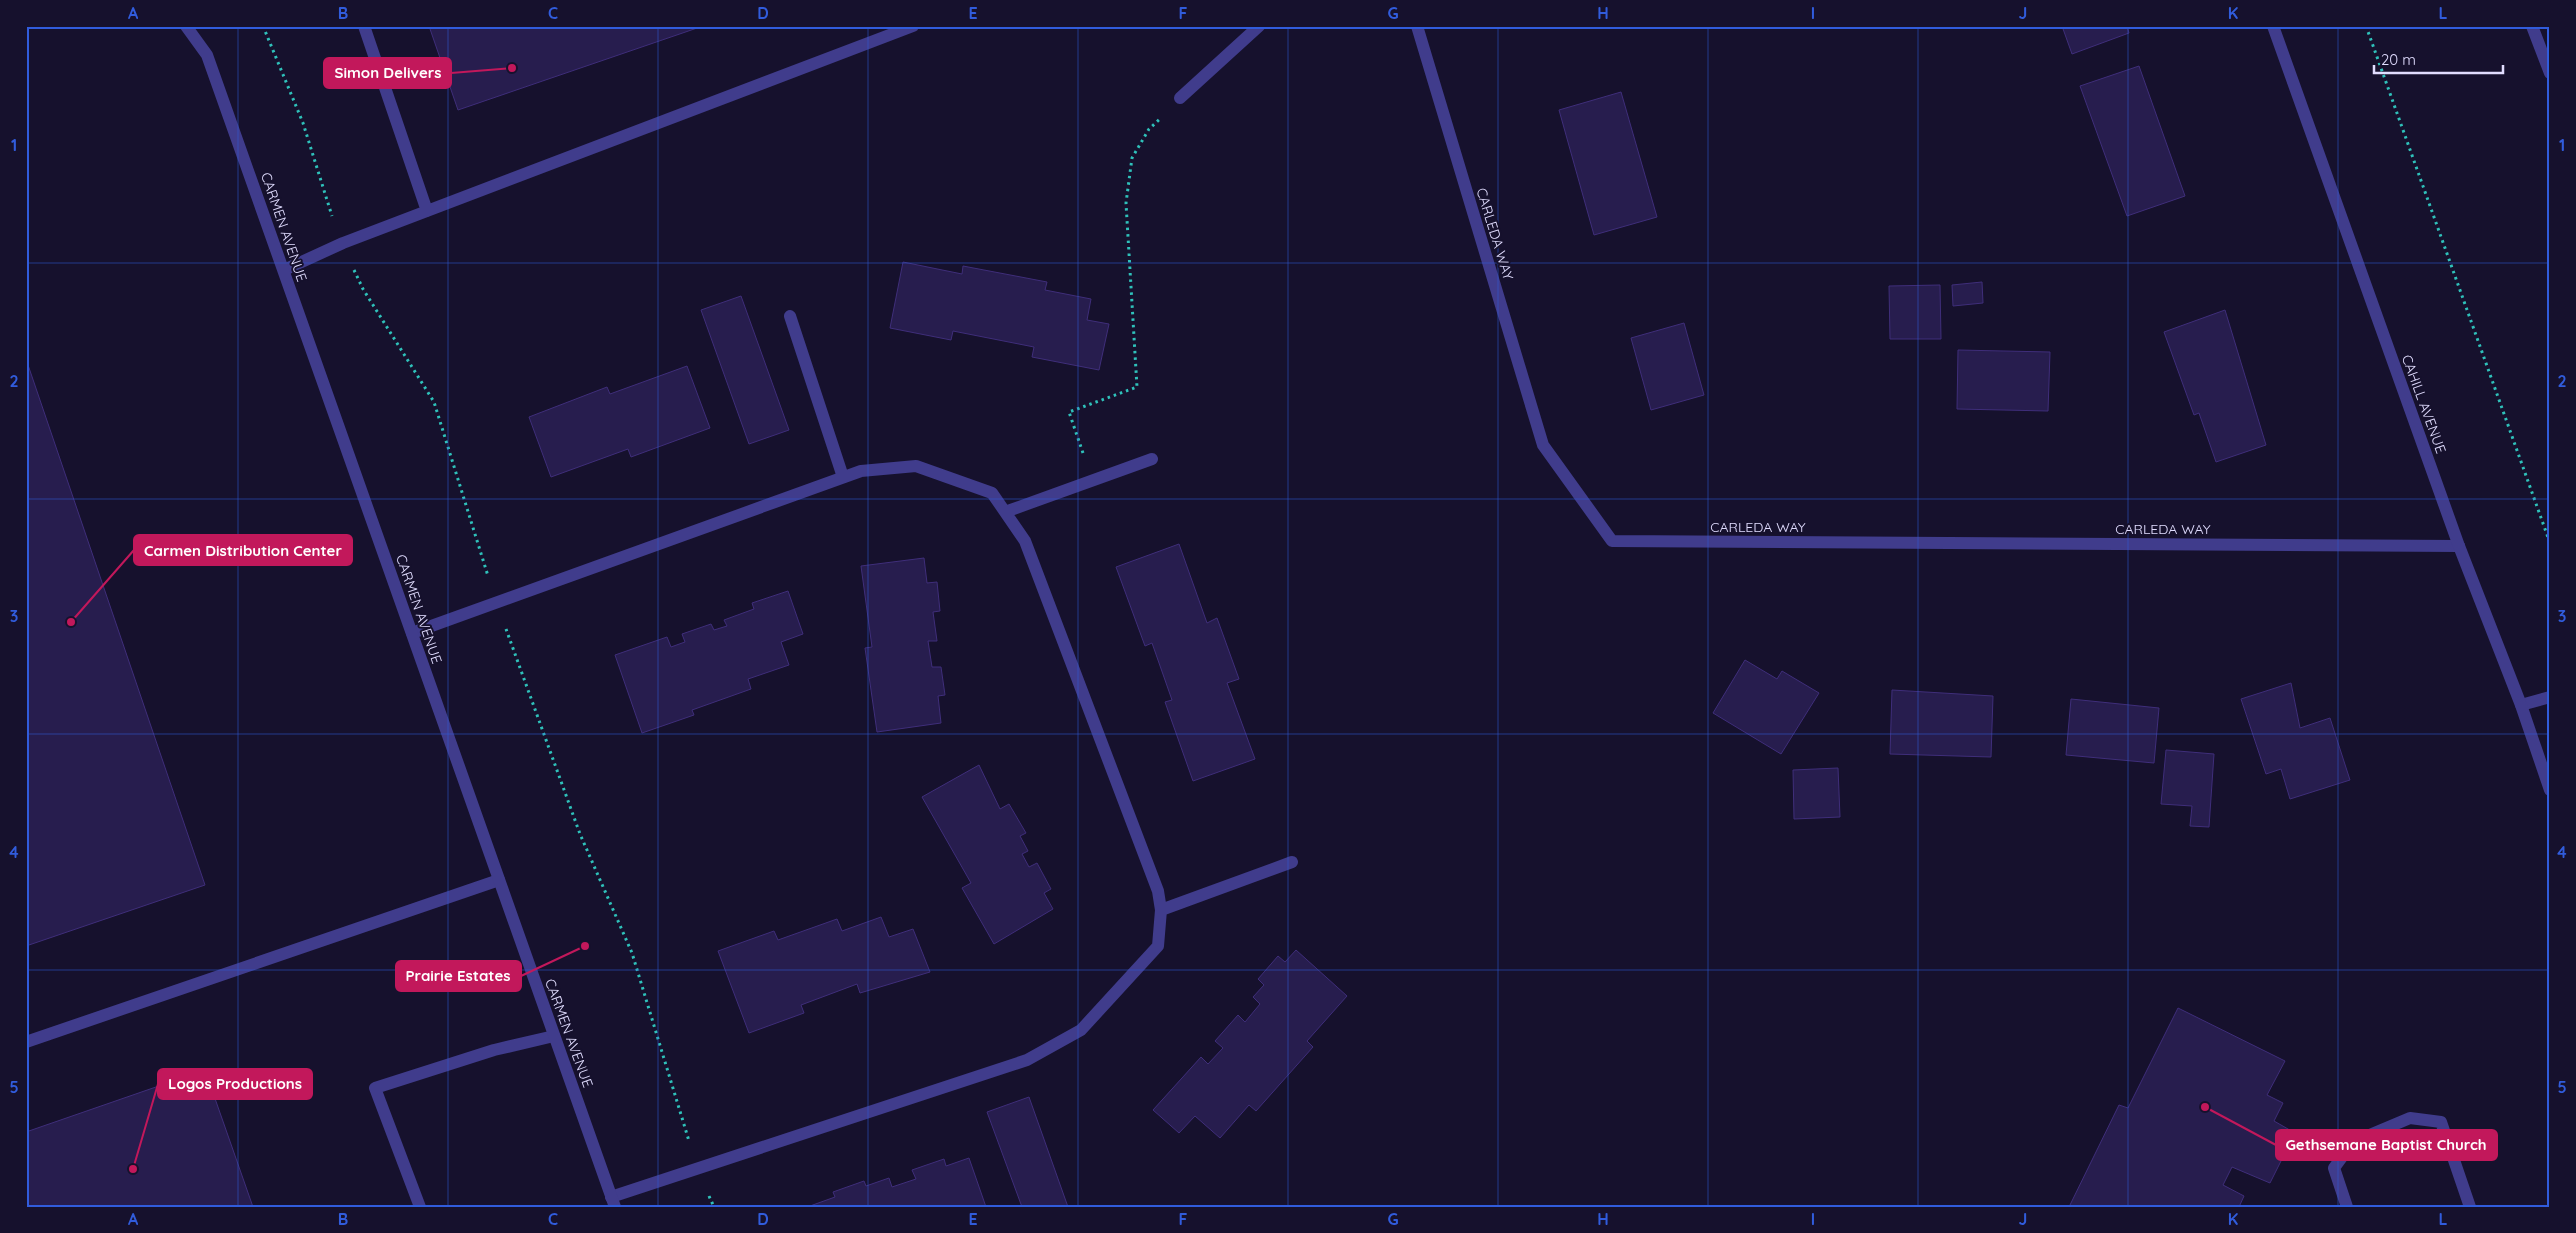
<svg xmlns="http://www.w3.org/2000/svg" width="2576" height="1233" font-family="Quicksand,sans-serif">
	<rect width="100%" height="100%" fill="#16112d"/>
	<path fill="#271d4e" stroke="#3f2e7a" d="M429,26h274l-245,84z
		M2062,26h65l2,7 -57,21z
		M2139,66l46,130 -58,20 -47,-130z
		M1621,92l36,125 -63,18 -35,-125z
		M903,262l59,12 1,-8 84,16 -2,8 46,9 -4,21 22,4 -10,46 -67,-13 2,-10 -81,-16 -2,9 -61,-12z
		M1982,282l1,21 -30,3 -1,-21z
		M1940,285l1,54h-51l-1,-53z
		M741,296l48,134 -40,14 -48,-134z
		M2225,310l41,135 -50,17 -17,-49 -5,2 -30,-83z
		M1684,323l20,72 -53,15 -20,-72z
		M1958,350l92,2 -2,59 -91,-2z
		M26,359l179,526 -179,61z
		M687,366l23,62 -79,29 -3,-8 -77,28 -22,-60 78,-30 3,7z
		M1179,544l28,79 10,-5 22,61 -12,4 28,76 -62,22 -28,-79 7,-2 -20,-57 -7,3 -29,-79z
		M924,558l3,25 10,-1 3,29 -7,1 4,29h-9l4,26h9l4,28 -7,1 3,27 -64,9 -12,-84 7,-1 -11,-81z
		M788,591l15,43 -22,8 8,23 -41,14 3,10 -59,21 2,5 -52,18 -27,-78 52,-18 4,10 14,-5 -3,-8 29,-10 3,6 13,-4 -3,-6 30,-11 -2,-6z
		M1745,660l32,19 5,-8 37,22 -38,61 -68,-41z
		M2291,683l9,45 30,-10 20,62 -60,19 -9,-30 -15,5 -25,-75z
		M1892,690l101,6 -2,61 -101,-3z
		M2071,699l88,9 -5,55 -88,-8z
		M2166,750l48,4 -5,73 -19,-1 2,-20 -31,-2z
		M979,765l21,44 9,-5 17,29 -6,3 8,15 -6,3 7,13 8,-4 14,26 -7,4 9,16 -59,35 -32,-56 9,-5 -49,-86z
		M1838,768l2,49 -46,2 -1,-49z
		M881,917l8,20 24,-8 17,43 -70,21 -3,-9 -56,21 3,8 -55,20 -31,-82 56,-20 4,9 59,-21 5,12z
		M1296,950l51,46 -40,45 6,6 -57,64 -7,-6 -29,33 -25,-22 -16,17 -26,-23 48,-53 7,7 15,-16 -8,-7 23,-26 7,7 15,-18 -7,-7 11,-12 -6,-6 20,-23 7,6z
		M2178,1008l107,53 -18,34 16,8 -9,18 21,12 -25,50 -38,-16 -9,18 21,11 -5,11h-170l50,-102 9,3z
		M205,1070l48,137h-227v-75z
		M1029,1097l39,110h-46l-35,-95z
		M969,1158l17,49 -176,-1 25,-9 -2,-5 31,-11 2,5 23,-8 3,9 24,-8 -4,-9 32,-11 2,7z"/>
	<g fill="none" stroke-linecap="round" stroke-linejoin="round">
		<path stroke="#2fc1ba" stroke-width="3" stroke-dasharray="2.5 4" stroke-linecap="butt" d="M263,26l40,97 29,93
			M2366,26l184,517
			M354,270l9,19 71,113 54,174
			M1083,453l-14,-41 68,-25 -11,-184 6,-45 17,-29 12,-11
			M506,629l74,205 52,119 57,188
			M709,1196l5,11"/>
		<path stroke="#403c8c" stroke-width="12" d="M364,26l63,185
			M2532,26l18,47
			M284,270l59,-27 570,-217
			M2521,705l29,-8
			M26,1042l473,-162
			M420,1207l-45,-119 119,-38 60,-14
			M2347,1207l-13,-39 19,-26 57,-24 31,4 29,85"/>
		<path stroke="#403c8c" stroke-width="12" d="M1417,26l126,419 69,96 847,5
			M1180,98l79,-72
			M790,316l53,161
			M1005,512l147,-53
			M412,633l449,-162 55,-5 76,27 33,48 133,350 3,19 -3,36 -77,84 -54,30 -416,137
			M1161,910l131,-48"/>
		<path stroke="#403c8c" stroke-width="12" d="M186,26l21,29 408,1152
			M2273,26l186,520 62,159 29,85"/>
	</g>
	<path fill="none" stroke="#315cdc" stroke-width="1" stroke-opacity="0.55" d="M238,26v1181M448,26v1181M658,26v1181M868,26v1181M1078,26v1181M1288,26v1181M1498,26v1181M1708,26v1181M1918,26v1181M2128,26v1181M2338,26v1181M26,263h2524M26,499h2524M26,734h2524M26,970h2524"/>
	<g text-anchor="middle" stroke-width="4" stroke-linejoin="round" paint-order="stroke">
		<g font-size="14" fill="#e1ddff" stroke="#16112d">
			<text transform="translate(284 227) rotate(71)" y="5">CARMEN AVENUE</text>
			<text transform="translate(1495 234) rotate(73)" y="5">CARLEDA WAY</text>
			<text transform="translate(2424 404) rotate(70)" y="5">CAHILL AVENUE</text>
			<text x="1758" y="532">CARLEDA WAY</text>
			<text x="2163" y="534">CARLEDA WAY</text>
			<text transform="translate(419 609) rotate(71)" y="5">CARMEN AVENUE</text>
			<text transform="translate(569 1033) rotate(70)" y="5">CARMEN AVENUE</text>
		</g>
	</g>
	<path fill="none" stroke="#c2185b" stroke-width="2" d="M512 68L451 73M71 622L134 550M585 946L521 976M133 1169L158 1084M2205 1107L2276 1145"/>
	<g fill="#c2185b" stroke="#16112d" stroke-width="2">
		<circle cx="512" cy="68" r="5"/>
		<circle cx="71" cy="622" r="5"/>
		<circle cx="585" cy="946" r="5"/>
		<circle cx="133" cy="1169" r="5"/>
		<circle cx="2205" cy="1107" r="5"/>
	</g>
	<g fill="#c2185b" stroke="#c2185b" stroke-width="2">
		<rect x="324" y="58" width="127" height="30" rx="5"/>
		<rect x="134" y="535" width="218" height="30" rx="5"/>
		<rect x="396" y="961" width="125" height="30" rx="5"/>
		<rect x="158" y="1069" width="154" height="30" rx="5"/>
		<rect x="2276" y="1130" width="221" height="30" rx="5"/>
	</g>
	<g font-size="15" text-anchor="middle" font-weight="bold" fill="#fff">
		<text x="388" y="78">Simon Delivers</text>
		<text x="243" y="556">Carmen Distribution Center</text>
		<text x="458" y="981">Prairie Estates</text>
		<text x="235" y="1089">Logos Productions</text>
		<text x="2386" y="1150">Gethsemane Baptist Church</text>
	</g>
	<rect width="2576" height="1233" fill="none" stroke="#16112d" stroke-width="55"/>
	<path d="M2374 65v8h129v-8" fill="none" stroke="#e1ddff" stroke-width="2.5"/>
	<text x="2381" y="65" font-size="15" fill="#e1ddff" stroke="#16112d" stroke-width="4" paint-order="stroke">20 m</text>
	<rect x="28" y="28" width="2520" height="1178" fill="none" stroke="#315cdc" stroke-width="2"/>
	<g font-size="16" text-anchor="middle" font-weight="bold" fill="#315cdc">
		<text x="133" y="19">A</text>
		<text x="343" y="19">B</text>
		<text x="553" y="19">C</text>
		<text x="763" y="19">D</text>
		<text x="973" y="19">E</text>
		<text x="1183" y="19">F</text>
		<text x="1393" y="19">G</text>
		<text x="1603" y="19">H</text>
		<text x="1813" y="19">I</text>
		<text x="2023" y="19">J</text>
		<text x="2233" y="19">K</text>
		<text x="2443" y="19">L</text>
		<text x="14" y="151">1</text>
		<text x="2562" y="151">1</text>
		<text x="14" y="387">2</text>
		<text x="2562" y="387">2</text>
		<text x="14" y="622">3</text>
		<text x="2562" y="622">3</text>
		<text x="14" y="858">4</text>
		<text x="2562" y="858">4</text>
		<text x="14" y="1093">5</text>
		<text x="2562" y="1093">5</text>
		<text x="133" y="1225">A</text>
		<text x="343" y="1225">B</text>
		<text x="553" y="1225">C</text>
		<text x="763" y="1225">D</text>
		<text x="973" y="1225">E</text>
		<text x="1183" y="1225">F</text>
		<text x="1393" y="1225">G</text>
		<text x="1603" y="1225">H</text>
		<text x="1813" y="1225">I</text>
		<text x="2023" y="1225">J</text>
		<text x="2233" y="1225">K</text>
		<text x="2443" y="1225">L</text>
	</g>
</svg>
